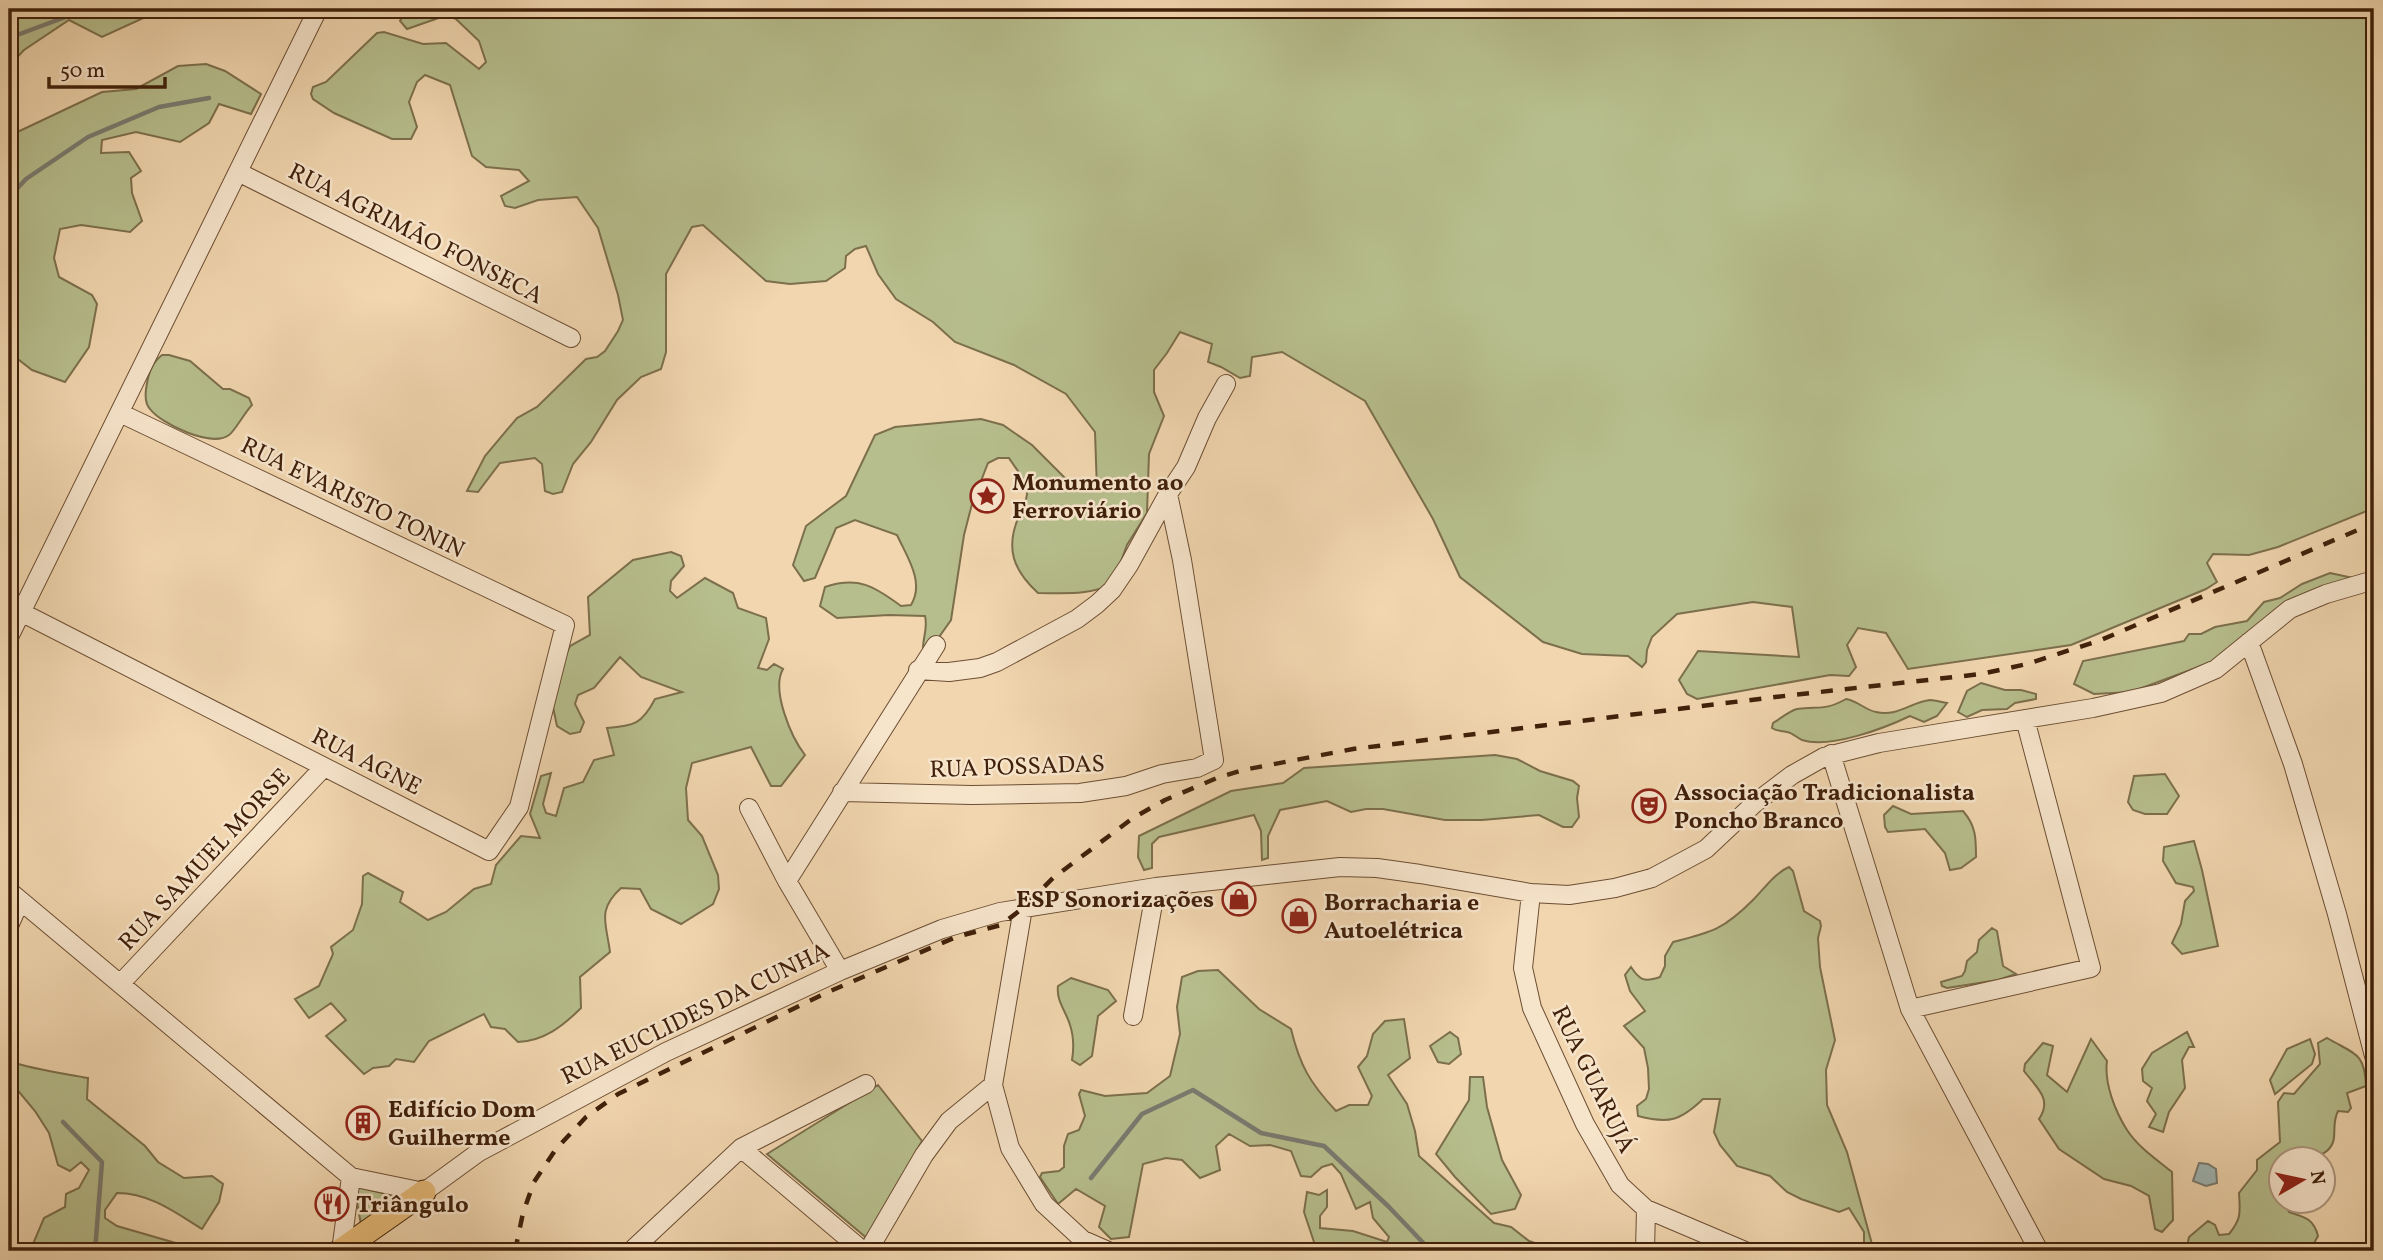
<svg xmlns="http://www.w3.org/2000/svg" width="2383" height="1260" font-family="Vollkorn,serif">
	<rect width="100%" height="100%" fill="#f1d6af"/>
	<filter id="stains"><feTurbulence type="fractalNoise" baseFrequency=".00286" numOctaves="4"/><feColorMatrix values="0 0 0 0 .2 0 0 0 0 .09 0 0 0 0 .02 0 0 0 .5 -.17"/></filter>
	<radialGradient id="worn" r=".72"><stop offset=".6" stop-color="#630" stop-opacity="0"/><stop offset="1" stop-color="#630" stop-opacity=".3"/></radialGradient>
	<path fill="#b7be8d" stroke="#7c6f4c" stroke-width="2" d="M9,9h154l-61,28 -33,-17 -45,30 -15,16z
		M407,9h1967v499l-96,39 -29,8 -36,-1 -6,9 10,19 -11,7 -135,56 -163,24 -22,-36 -28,-5 -11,17 9,22 -7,9 -19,-1 -133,24 -10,-5 -8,-14 19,-29 101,6 -7,-50 -39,-5 -76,12 -25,23 -5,13 -1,12 -4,5 -14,-11 -46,-2 -39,-12 -83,-65 -27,-58 -68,-118 -83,-49 -30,5 -2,19 -10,2 -19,-11 -13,-5 4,-18 -32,-12 -13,21 -13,17v22l10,24 -15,38 -2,59 -20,32 -14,38c-22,13 -50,10 -75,10 -25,-23 -33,-45 -19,-77 3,-7 9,-17 8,-25 -1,-12 -12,-23 -18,-33h-11l-10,5 -16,41 -8,31 -13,85 -22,31 -6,-2c0,-12 5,-22 2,-33l-36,-1 -52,3 -17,-12 5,-19c33,-11 49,-1 76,19l10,-1c14,-23 -4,-48 -14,-70l-42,-15 -19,8 -21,50 -11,3 -11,-16 13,-39 40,-30 29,-61 20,-8 86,-8 22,6 29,20 45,45h20l-2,-58 -29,-38 -52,-29 -59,-23 -22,-20 -37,-23 -18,-25 -12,-28 -11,3 -9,7 -1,12 -19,13 -36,3 -24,-3 -63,-56 -11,2 -26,47v78l-5,17 -20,8 -24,23 -26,42 -18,22 -11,28 -9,2 -8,-3 -3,-27 -7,-6 -35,5 -22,29 -11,-1 18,-35 32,-38 20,-11 49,-48 11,-2 8,-6 13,-20 5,-11 -5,-25 -20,-67 -21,-31 -39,3 -23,8 -10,-2 -4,-10 28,-15 -10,-11 -33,-3 -14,-11 -22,-71 -25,-10 -8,7 -8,20 8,25 -6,12h-19l-58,-26 -21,-14 -2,-5 2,-7 13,-5 51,-49 7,-1 39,12 23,-1 33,26 7,-7 -7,-21 -23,-22 -9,-4 -40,14 -7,-8z
		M206,64l19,7 36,23 -10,20 -32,-10 -10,19 -29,19 -44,-10 -34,8 -1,13 28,-1 12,19 -10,7 1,15 10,28 -12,11 -49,-7 -21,4 -6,29 5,19 33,18 5,9 -8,43 -24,35 -33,-12 -13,-10 -10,-2v-222l93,-44 34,-3 42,-23z
		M162,355h7l21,6 33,28h7l19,9 3,7c-7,7 -18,27 -23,30 -17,13 -68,-11 -79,-26 -7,-8 -4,-21 -2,-31 2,-9 6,-17 14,-23z
		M671,552l10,4 3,10 -13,15 -1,10 7,7 28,-20 28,15 5,15 28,10 3,21 -11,29 9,2 7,-6 9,5c-12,21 8,68 22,86l-24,31h-10l-20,-39 -59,16 -6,25 2,32 14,16 16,39 1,14 -6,15 -32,20 -30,-15 -11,-20 -19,-1c-24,22 -15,34 -11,64l-30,25 1,31c-18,18 -37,33 -63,34l-13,-13 -14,-2 -7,-13 -55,27 -15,21 -18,-3 -7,7 -16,2 -9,6 -38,-38 20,-16 -15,-17 -22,15 -14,-19 24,-13 14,-32 -2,-7 22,-17 9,-26 1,-28 5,-3 35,19 -3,10 28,18 18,-8 28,-23 17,-5 5,-19 25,-29 19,2 -10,-24 11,-38 10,-3 -8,31 3,9 10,3 8,-28 19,-6 11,-22 20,-5 -7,-27c27,-2 35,-4 48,-29l27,-7 -41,-15 -21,-20 -26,31 -16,7 -3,9 9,18 -4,10 -10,2 -13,-8 -4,-19 1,-28 16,-33 20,-11 -2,-38 45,-37z
		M2330,573l23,5 -133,81 -89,33 -37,2 -20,-10 9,-23 101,-20 5,-7h12l14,-7 32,-6 17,-19 16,-4 22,-14z
		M1981,683l24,7h16l15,4v5l-21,4 -8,6 -25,1 -15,7 -9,-5 9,-21z
		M1846,699c12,2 19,11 30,13 22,5 35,-10 54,-12 5,0 11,2 17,3l-10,13 -13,6 -14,-6c-25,12 -80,33 -108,24 -5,-2 -9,-7 -15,-8 -6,-2 -9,0 -15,-4l1,-5c7,-4 16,-12 24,-14 21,-3 28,2 49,-10z
		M1495,755l22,4 23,12 33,10 6,5 -2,12 2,19 -7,10h-9l-24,-12 -57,5h-37l-62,-11h-17l-15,3 -24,-11 -47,9 -12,26v22l-6,2 -1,-29 -7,-16 -95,22 -7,7v24l-8,2 -6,-13 1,-21 92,-45 52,-8 21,-15z
		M2165,774l14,22 -12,18h-22l-12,-4 -5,-8 6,-26z
		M1893,806l18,8 52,-3c13,15 13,27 13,46l-15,11 -11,2 -5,-17 -20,-24 -37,3 -3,-5 -1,-12z
		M2194,841l8,29 16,76 -36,8 -10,-11 9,-19 4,-23 9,-10 -1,-4 -17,-4 -13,-22 1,-14z
		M1789,867l4,4 11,40 16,10 1,5 -3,12 2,29 15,73 -9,30 1,35 20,47 25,92 -4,7 -4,-6v-13l-15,-24 -10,4 -38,-13 -14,-7 -17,-16 -33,-10 -17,-21 -6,-13 6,-33h-17c-23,22 -34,25 -65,17l-1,-10 9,-7 3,-10 -1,-21 -4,-20 -20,-22 21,-15 -15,-20 -5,-16 6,-8c9,14 14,15 29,10l5,-11v-10l8,-14c40,-10 51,-13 80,-42 11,-11 22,-27 36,-33z
		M1992,928l5,3 6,35 13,8 -18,6 -51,8 -5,-2 -1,-4 21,-6 3,-5 2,-10 10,-9 2,-12z
		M1218,970l41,39 32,20c9,37 19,54 45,82l13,-6h19l4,-9 -14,-29 9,-11 6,-22 12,-13 19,-2 6,39 -22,17 19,29 8,27 4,25 75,67 17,4 18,14 29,10h-241l-13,-39 3,-20 12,3 8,-5v17l-7,9v12l33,3 34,11 2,-5 -16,-19 -3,-16 -14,7 -15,-35 -9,-10 -10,3 -11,10 -10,-1 -10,-25 -21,-6 -20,1 -21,-12 -13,12 4,24 -20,8 -18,-18 -16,-2 -23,6 -14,73 -18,2 -12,-12 6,-21 -29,-17 -18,15 -18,-27 2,-4 17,-2 5,-4v-21l4,-12 11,-4 6,-14 -6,-22 2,-4 24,6 42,-3 23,-17 10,-42 -3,-27 5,-30 16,-6z
		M1071,978l37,12 8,11 -18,15 -6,40 -12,9 -8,-5c2,-12 2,-23 -2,-35 -4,-14 -14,-24 -12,-39z
		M1450,1032l8,6 3,16 -12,10 -11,-2 -8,-16z
		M2187,1032l7,15h-5l-7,13 3,28 -16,24 -6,20 -14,-5 7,-13 -9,-13 5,-13 -9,-7 -1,-12 10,-16z
		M2327,1038c27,16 38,14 39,48l-19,7 4,15 -3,4 -10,-1c-5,10 -3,17 -4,27 -4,24 -35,20 -52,20v42l2,1 5,11c16,5 25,7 29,24l-5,9 -11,6h-116l3,-14 19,-16 7,4 4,10 10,-1c13,-16 11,-22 10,-41l18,-23v-10l23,-18 -2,-40 6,-9 10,1 26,-30 -2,-21z
		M2091,1039l16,22c-3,22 8,50 20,69 11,17 30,30 45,42l1,48 -11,12 -7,-3 -6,-33 -18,-10 -27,-7 -45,-30 -20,-30c14,-20 -3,-32 -15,-48l1,-7 18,-21 10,3 -6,29 20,17z
		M2310,1039l5,15 -3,10 -37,30 -5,-14 17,-31z
		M9,1061c26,9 52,12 79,17l-1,21 58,47 13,16 26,16 28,-2 11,8 -4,18 -17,27c-26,-16 -52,-36 -85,-36l-12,17v8l12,8 69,20 8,5h-44l-6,-2v2h-114l14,-33 21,-11 1,-13 13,-6 10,-18 -8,-8 -11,9 -12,-6 -9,-32 -14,-22 -26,-31z
		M1470,1077h13l4,30 15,53 19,35 -6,14 -24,5 -36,-37 -19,-23 33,-54z
		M878,1085l44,56 -53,99 -102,-86z
		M354,1186l48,12 -40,32z"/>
	<path fill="#9fb7b6" stroke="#797b71" stroke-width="2" d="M2199,1163l9,1 8,5 1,14 -11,3 -13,-5z"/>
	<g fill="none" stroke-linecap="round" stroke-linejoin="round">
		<path stroke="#797b71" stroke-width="4.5" d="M9,38l78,-29
			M9,197l17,-18 62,-42 71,-30 50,-9
			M63,1122l39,40 -7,89
			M1091,1178l51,-64 51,-24 68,43 63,13 64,60 43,45"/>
		<defs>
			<path id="minor" d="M238,172l333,166
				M9,606l480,245 30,-44 46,-182 -445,-212
				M9,637l309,-628
				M2249,642l44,122 44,150 37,142
				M918,670l31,2 31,-4 17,-6 80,-43 20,-15 15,-14 17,-25 39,-71 18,-27 21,-49 19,-34
				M1831,754l79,255 129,242
				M842,792l130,3 108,-2 46,-7 36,-12 35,-6 17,-8 -32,-200 -14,-66
				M749,808l38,73
				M9,891l342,286 73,15 55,-40 187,-100 174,-81 102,-42 58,-17 156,-25 184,-20 37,1 43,6 111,19 38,2 46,-7 37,-10 54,-29 49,-46 37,-28 32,-18 55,-14 214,-35 68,-15 55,-24 74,-60 36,-15 48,-14
				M1531,893l-8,75 9,40 53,116 35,61 26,24 99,42
				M1023,908l-30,177 17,63 34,56 39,36 25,11
				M9,926l11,-25
				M840,971l-53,-90 149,-236
				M120,984l204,-217
				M1910,1009l181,-41 -66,-249
				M1133,1016l23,-129
				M741,1148l122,103
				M341,1251l10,-74
				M631,1251l110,-103 125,-64
				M868,1251l56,-96 25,-34 44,-36
				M1645,1251l1,-42"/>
			<path id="major" d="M340,1251l84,-59"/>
		</defs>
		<use href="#minor" stroke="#6c4e33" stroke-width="20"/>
		<use href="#major" stroke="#40200a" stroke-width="25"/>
		<use href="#minor" stroke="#f6e4cb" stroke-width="18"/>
		<use href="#major" stroke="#e8bb78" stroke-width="23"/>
		<path stroke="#40200a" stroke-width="4.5" stroke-dasharray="12 12" stroke-linecap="butt" d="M515,1251l8,-38 11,-31 22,-33 30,-32 32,-23 210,-102 128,-55 45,-12 22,-17 30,-30 80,-60 32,-18 52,-22 26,-8 110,-21 422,-52 206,-23 46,-10 74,-24 273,-117"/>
	</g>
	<defs>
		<symbol id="sight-ring" viewBox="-11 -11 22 22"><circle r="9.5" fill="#f6e4cb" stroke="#8f2418" stroke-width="1.5"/><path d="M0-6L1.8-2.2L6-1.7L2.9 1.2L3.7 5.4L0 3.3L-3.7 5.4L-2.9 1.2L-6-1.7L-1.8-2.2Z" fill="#8f2418"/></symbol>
		<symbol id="theatre-ring" viewBox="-11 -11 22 22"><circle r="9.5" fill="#f6e4cb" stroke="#8f2418" stroke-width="1.5"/><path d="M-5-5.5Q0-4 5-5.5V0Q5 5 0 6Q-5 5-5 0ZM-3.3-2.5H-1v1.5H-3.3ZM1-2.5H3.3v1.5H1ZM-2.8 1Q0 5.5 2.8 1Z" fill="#8f2418"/></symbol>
		<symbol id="shop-ring" viewBox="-11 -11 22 22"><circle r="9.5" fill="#f6e4cb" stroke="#8f2418" stroke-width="1.5"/><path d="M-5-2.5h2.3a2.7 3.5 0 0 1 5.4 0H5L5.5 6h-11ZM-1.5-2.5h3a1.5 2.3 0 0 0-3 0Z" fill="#8f2418"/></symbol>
		<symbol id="building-ring" viewBox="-11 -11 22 22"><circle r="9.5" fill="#f6e4cb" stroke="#8f2418" stroke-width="1.5"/><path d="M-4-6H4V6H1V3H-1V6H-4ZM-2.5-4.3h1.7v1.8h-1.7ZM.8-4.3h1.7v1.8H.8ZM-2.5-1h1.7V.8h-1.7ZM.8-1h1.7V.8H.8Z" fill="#8f2418"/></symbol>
		<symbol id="restaurant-ring" viewBox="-11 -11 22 22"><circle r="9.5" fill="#f6e4cb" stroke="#8f2418" stroke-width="1.5"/><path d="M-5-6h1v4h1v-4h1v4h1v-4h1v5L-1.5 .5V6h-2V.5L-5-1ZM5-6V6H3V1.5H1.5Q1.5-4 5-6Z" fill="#8f2418"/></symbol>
	</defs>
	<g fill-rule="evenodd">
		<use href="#sight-ring" x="968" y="477" width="38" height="38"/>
		<use href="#theatre-ring" x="1630" y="787" width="38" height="38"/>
		<use href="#shop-ring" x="1220" y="880" width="38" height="38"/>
		<use href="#shop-ring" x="1280" y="897" width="38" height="38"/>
		<use href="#building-ring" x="344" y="1104" width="38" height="38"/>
		<use href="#restaurant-ring" x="313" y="1185" width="38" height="38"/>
	</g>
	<g text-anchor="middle" stroke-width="5" stroke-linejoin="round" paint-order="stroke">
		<g font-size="24" fill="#40200a" stroke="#f6e4cb">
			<text transform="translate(416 233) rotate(27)" y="8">RUA AGRIMÃO FONSECA</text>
			<text transform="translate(353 497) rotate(26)" y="8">RUA EVARISTO TONIN</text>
			<text transform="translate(367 761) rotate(27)" y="8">RUA AGNE</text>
			<text transform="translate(1017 766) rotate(-2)" y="8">RUA POSSADAS</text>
			<text transform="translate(204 859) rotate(-47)" y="8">RUA SAMUEL MORSE</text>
			<text transform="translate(695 1013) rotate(-26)" y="8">RUA EUCLIDES DA CUNHA</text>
			<text transform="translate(1594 1079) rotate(64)" y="8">RUA GUARUJÁ</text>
		</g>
		<g font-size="24" font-weight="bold" fill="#40200a" stroke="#f6e4cb" text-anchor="start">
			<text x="1012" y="490">Monumento ao<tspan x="1012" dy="28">Ferroviário</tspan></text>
			<text x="1674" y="800">Associação Tradicionalista<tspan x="1674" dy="28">Poncho Branco</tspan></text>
			<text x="1214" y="907" text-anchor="end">ESP Sonorizações</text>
			<text x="1324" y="910">Borracharia e<tspan x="1324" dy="28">Autoelétrica</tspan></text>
			<text x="388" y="1117">Edifício Dom<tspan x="388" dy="28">Guilherme</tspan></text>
			<text x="356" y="1212">Triângulo</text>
		</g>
	</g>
	<rect width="2383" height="1260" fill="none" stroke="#f1d6af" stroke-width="35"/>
	<rect x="10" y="10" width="2362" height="1239" fill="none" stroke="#40200a" stroke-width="3.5"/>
	<rect x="18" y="18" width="2348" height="1225" fill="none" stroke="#40200a" stroke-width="2"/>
	<g transform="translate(2302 1180) rotate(81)"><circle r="33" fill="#f6e4cb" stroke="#ad967e" stroke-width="2"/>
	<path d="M0-5L12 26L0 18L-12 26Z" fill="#8f2418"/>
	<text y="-10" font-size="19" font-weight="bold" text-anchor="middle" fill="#40200a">N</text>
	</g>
	<path d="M49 77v10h116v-10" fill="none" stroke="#40200a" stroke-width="3.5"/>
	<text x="60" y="77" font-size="21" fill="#40200a" stroke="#f6e4cb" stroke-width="5" paint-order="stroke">50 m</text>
	<rect width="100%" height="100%" filter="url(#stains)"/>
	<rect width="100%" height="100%" fill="url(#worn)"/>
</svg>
